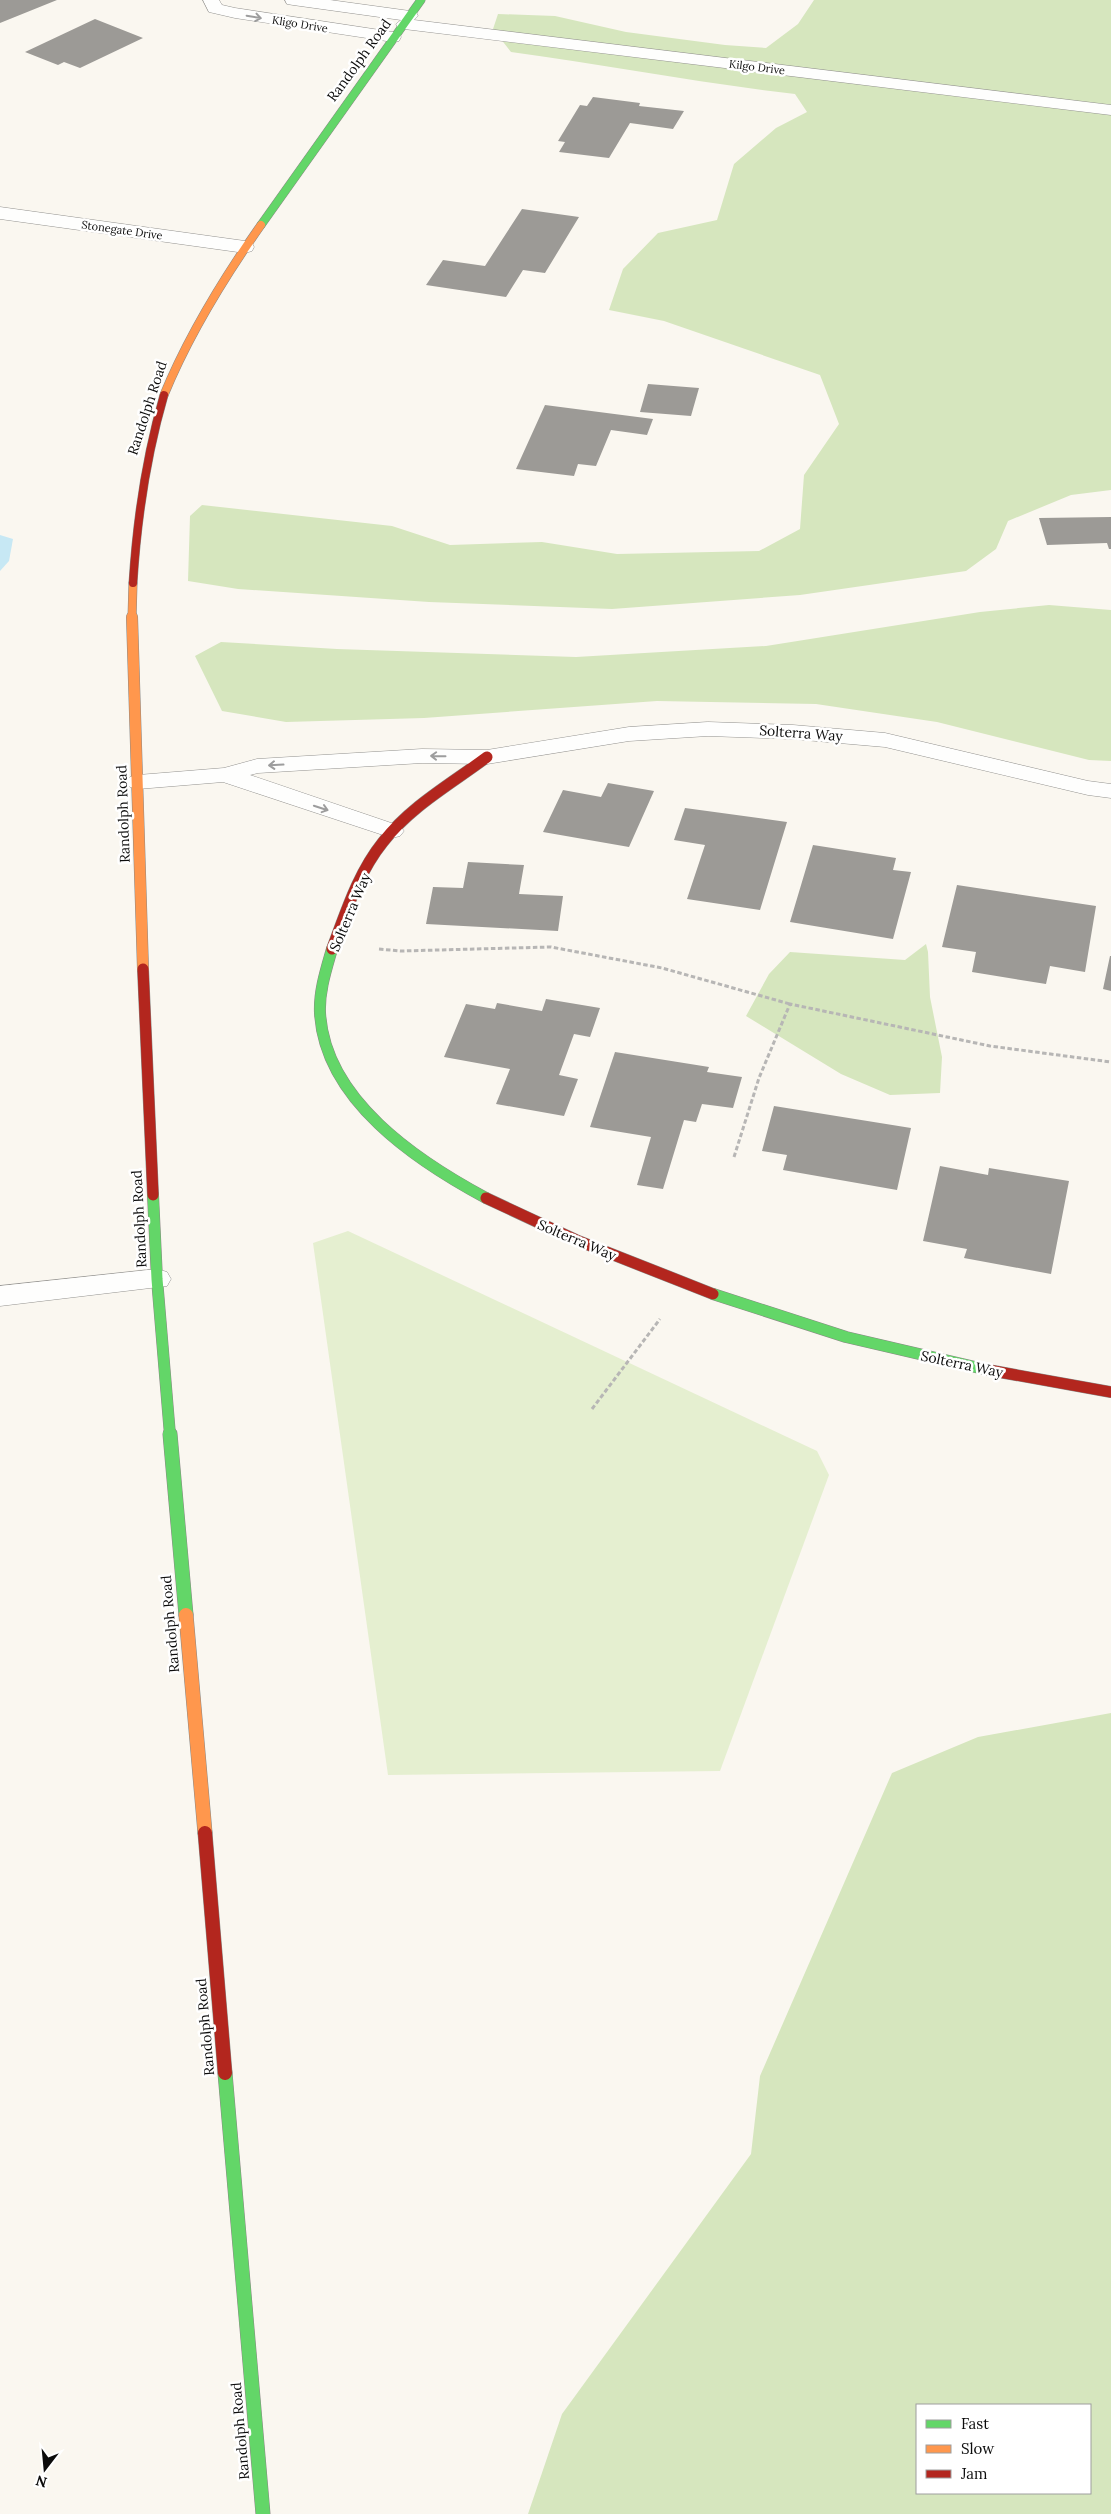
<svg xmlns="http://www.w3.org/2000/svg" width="1111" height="2514" font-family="Lora,serif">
	<rect width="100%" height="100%" fill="#faf7f0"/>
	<path fill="#e5efd0" d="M348,1231l469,220 12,24 -109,296 -332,4 -75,-532z"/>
	<path fill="#d6e6be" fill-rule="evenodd" d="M814,0h297v490l-40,5 -63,26 -12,28 -30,22 -166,24 -188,14 -183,-7 -191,-13 -50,-8 2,-65 12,-11 190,21 58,19 92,-3 75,12 142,-3 41,-22 4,-54 35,-51 -19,-49 -156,-54 -55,-11 14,-41 35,-36 59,-13 17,-56 42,-36 31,-16 -12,-18c-95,-11 -189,-29 -284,-42l-18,-23 5,-15 57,2 71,16 99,13 41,3 32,-24z
		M1049,605l62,5v151l-22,-1 -152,-38 -121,-18 -159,-3 -233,17 -138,4 -64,-11 -27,-55 26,-14 116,7 239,8 190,-11 214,-34z
		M926,944l2,8 2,45 12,60 -2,36 -50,2 -49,-21 -95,-58 23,-42 21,-22 115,8z
		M1111,1713v801h-583l34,-100 189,-260 9,-78 132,-303 86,-36zM917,2405h173v88h-173z"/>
	<path fill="#c7e8f4" d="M0,535l13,4 -4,22 -9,10z"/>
	<path fill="#9c9a96" d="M0,0h57l-57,23z
		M95,19l48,19 -63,30 -16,-6 -6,3 -33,-13z
		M593,97l47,6 -1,3 45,5 -11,18 -43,-6 -21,35 -50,-6 6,-10 -7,-1 22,-36 7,1z
		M522,209l57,8 -34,56 -22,-3 -17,27 -80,-12 17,-25 42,6z
		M648,384l51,4 -8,28 -51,-4z
		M545,405l108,14 -6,16 -36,-5 -15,36 -18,-2 -4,12 -58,-7z
		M1111,517v32h-2l-2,-6 -60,2 -8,-27z
		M608,783l46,8 -25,56 -86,-15 20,-42 38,7z
		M685,808l102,14 -27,88 -73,-11 18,-54 -31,-5z
		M813,845l83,13 -3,12 18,2 -18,67 -103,-17z
		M468,862l56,3 -5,29 44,2 -5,35 -132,-7 7,-37 30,1z
		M957,885l139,21 -11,66 -35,-6 -4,18 -74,-12 4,-20 -34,-5z
		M1110,956h1v35l-8,-2z
		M546,999l54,9 -10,29 -16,-3 -15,41 19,4 -14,37 -68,-12 14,-35 -66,-12 22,-53 29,5 2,-6 45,8z
		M615,1052l94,15 -2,5 35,5 -9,31 -31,-4 -6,18 -12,-2 -21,69 -26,-4 14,-48 -61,-10z
		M774,1106l137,22 -14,62 -114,-20 4,-15 -25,-4z
		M940,1166l48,9 1,-7 80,13 -18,93 -87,-16 3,-9 -44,-8z"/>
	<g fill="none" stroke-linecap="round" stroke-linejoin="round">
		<defs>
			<path id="street" d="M203,0h16l3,5 13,3 158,24 6,1 2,4 -2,4 -6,1 -158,-24 -26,-6z
				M285,0h45l80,11 6,1 2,4 -4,4 697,85v10l-707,-86 -6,-1 -2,-4 5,-4 -108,-15 -6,-1z
				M0,207l245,34 7,2 2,4 -2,4 -7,2 -245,-34z
				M708,722l85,3 92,8 203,48 23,3v14l-23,-3 -203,-48 -92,-8 -85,-3 -79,5 -142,23 -65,-1 -164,10 -8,2 150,51 4,5 -4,5 -8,2 -169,-56 -85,7 -8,-2 -4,-5 4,-5 8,-2 86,-7 33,-9 165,-10 65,1 142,-23z
				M157,1269l10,3 4,7 -4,7 -167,20v-20z"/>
			<path id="fast-far2" d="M261,225l160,-225"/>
			<path id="fast-far1" d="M332,949c-6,21 -13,42 -12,64 5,87 97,148 166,185
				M153,1195l4,84 13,156
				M713,1294l133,43 142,33"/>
			<path id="fast" d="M170,1434l16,181
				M225,2073l38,441"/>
			<path id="slow-far2" d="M164,395c25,-61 59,-116 97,-170
				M132,618l1,-35"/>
			<path id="slow-far1" d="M132,617l11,352"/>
			<path id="slow" d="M186,1615l19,218"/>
			<path id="jam-far2" d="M133,583c4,-64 13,-126 31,-188"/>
			<path id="jam-far1" d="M332,949c14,-37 26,-76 51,-107 28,-36 68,-58 104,-85
				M143,969l10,226
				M486,1198l90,42 137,54
				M988,1370l123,22"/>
			<path id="jam" d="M205,1833l20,240"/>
		</defs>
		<use href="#street" stroke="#93928f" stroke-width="1"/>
		<use href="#fast-far2" stroke="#8a8885" stroke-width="9"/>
		<use href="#fast-far1" stroke="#8a8885" stroke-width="12"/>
		<use href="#fast" stroke="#8a8885" stroke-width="15"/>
		<use href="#slow-far2" stroke="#8a8885" stroke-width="9"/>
		<use href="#slow-far1" stroke="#8a8885" stroke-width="12"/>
		<use href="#slow" stroke="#8a8885" stroke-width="15"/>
		<use href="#jam-far2" stroke="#8a8885" stroke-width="9"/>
		<use href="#jam-far1" stroke="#8a8885" stroke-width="12"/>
		<use href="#jam" stroke="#8a8885" stroke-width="15"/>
		<path stroke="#b7b6b5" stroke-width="3" stroke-dasharray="4.5 2.5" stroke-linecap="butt" d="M379,949l22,2 150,-4 111,21 128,36
			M734,1157l25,-79 31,-74 200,42 121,16
			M592,1409l68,-90"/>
		<use href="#street" fill="#fefefd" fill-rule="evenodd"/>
		<use href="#fast-far2" stroke="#63d668" stroke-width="8"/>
		<use href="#fast-far1" stroke="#63d668" stroke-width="11"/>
		<use href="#fast" stroke="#63d668" stroke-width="14"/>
		<use href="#slow-far2" stroke="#ff974d" stroke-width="8"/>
		<use href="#slow-far1" stroke="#ff974d" stroke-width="11"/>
		<use href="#slow" stroke="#ff974d" stroke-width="14"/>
		<use href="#jam-far2" stroke="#b3261e" stroke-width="8"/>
		<use href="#jam-far1" stroke="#b3261e" stroke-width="11"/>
		<use href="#jam" stroke="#b3261e" stroke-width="14"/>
	</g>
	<defs><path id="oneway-shaft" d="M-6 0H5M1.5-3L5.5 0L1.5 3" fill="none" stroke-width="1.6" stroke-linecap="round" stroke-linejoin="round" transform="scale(1.25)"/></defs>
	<g stroke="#9d9d9d">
		<use href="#oneway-shaft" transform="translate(254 17) rotate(10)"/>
		<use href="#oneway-shaft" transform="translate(438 756) rotate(-179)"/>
		<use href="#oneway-shaft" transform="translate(276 765) rotate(177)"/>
		<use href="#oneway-shaft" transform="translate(321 808) rotate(18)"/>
	</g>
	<g text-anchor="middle" stroke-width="5" stroke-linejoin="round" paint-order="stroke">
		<g font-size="11" fill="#0c0c0c" stroke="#fff">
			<text transform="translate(300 24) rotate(9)" y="4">Kligo Drive</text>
			<text transform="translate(757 67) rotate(7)" y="4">Kilgo Drive</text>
			<text transform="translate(122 230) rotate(8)" y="4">Stonegate Drive</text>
		</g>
		<g font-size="14" fill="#0c0c0c" stroke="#fff">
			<text transform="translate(359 60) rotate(-54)" y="5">Randolph Road</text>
			<text transform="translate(147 408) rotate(-72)" y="5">Randolph Road</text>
			<text transform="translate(801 733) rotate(4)" y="5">Solterra Way</text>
			<text transform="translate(123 814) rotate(-92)" y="5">Randolph Road</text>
			<text transform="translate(350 912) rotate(-67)" y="5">Solterra Way</text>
			<text transform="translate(139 1219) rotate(-93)" y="5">Randolph Road</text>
			<text transform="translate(577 1240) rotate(23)" y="5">Solterra Way</text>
			<text transform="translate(962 1364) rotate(12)" y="5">Solterra Way</text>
			<text transform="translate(170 1624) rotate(-95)" y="5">Randolph Road</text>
			<text transform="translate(205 2027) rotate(-95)" y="5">Randolph Road</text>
			<text transform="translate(240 2431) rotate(-95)" y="5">Randolph Road</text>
		</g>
	</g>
	<rect x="916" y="2404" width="175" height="90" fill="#ffffff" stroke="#9e9e9e"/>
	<rect x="926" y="2420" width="25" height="8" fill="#63d668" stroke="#9e9e9e"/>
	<text x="961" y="2429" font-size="15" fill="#0c0c0c">Fast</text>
	<rect x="926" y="2445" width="25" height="8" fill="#ff974d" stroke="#9e9e9e"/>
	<text x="961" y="2454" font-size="15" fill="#0c0c0c">Slow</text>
	<rect x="926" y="2470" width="25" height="8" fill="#b3261e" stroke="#9e9e9e"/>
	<text x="961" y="2479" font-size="15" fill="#0c0c0c">Jam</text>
	<g transform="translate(45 2469) rotate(196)" stroke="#ffffff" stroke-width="4" paint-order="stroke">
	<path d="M0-4L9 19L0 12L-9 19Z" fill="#0c0c0c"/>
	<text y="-8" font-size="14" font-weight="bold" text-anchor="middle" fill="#0c0c0c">N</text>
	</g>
</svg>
